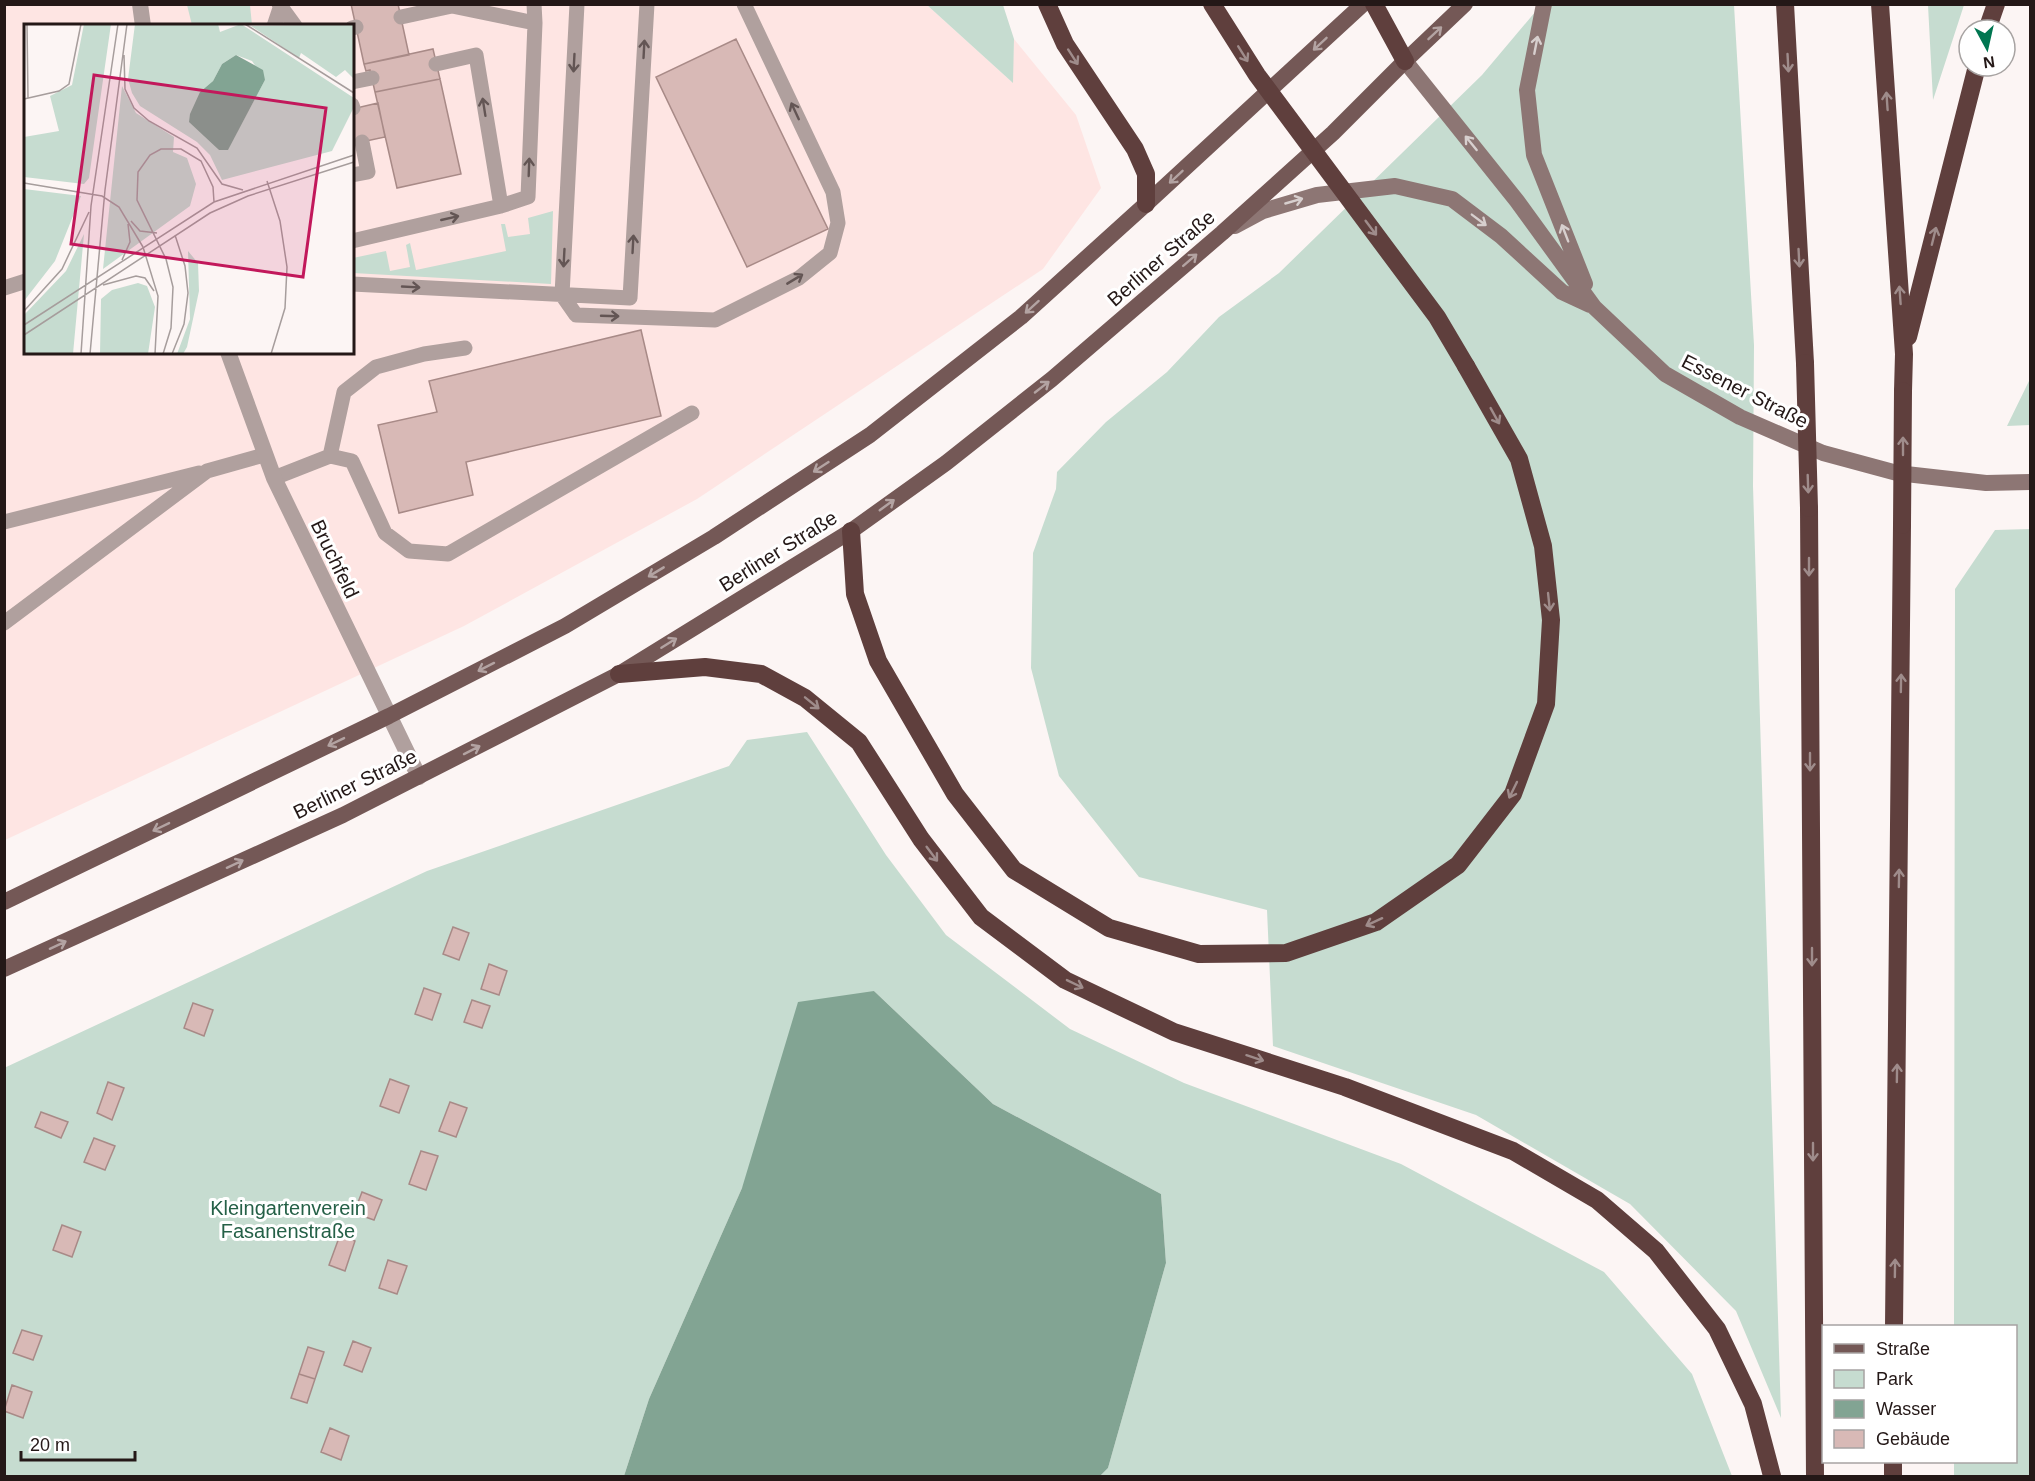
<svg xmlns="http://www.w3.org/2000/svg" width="2035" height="1481" font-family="Arial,sans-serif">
	<rect width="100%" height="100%" fill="#fcf5f4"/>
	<path fill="#fee5e3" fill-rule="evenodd" d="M4,5h923l85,77 2,-43 62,76 25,73 -58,81 -346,230 -233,127 -459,214zM26,26h326v326h-326z"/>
	<path fill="#c6dcd0" d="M187,5h63l2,20h-60z
		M927,5h76l11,34 -1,44z
		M1541,5h193l20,340 -1,141 28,932 -45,-107 -106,-107 -154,-89 -203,-69 -6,-136 -128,-33 -80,-101 -28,-108 2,-115 23,-64 1,-17 49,-50 61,-50 52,-55 60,-44 203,-198z
		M1928,5h36l-31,95z
		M553,211l-2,73 -198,-11v-15l33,-7 4,20 20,-4 -4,-22 4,-2 6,27 90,-19 -5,-27h4l3,13 22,-3 -2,-16z
		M2030,374v51l-23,1 22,-45z
		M2030,529v947h-76v-14h62v-136h-62l1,-737 40,-59z
		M807,732l79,123 60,80 124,94 114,54 217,81 203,108 88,102 40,102h-632l8,-8 58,-205 -5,-69 -168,-90 -119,-113 -132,197 -93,211 -25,77h-619l-1,-408 423,-197 302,-105 18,-26z"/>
	<path fill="#82a493" d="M874,991l119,113 168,90 5,69 -58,205 -8,8h-476l25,-77 93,-211 56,-186z"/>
	<path fill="#d8b9b6" stroke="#a88a87" stroke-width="1.5" d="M351,4h47l11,51 -45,9z
		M736,39l92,190 -81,38 -91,-190z
		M433,49l7,30 -65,13 -5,-22 -4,1 -2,-7z
		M440,79l21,95 -64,14 -22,-96z
		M378,103l7,34 -33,7v-35z
		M641,330l20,86 -195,46 7,33 -74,18 -21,-88 59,-13 -8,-31z
		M453,927l16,6 -10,27 -16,-6z
		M489,964l18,7 -8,24 -18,-6z
		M424,988l17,6 -9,26 -17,-6z
		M472,1000l18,6 -8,22 -18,-6z
		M193,1003l20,7 -9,26 -20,-8z
		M390,1079l19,7 -10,27 -19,-7z
		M108,1082l16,6 -12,32 -15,-7z
		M450,1102l17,6 -11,29 -17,-6z
		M41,1112l27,10 -7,16 -26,-11z
		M94,1138l21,8 -10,24 -21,-8z
		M421,1151l17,5 -12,34 -17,-6z
		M362,1192l20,8 -8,20 -20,-7z
		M62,1225l19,7 -9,25 -19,-7z
		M340,1235l15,6 -10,30 -16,-6z
		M388,1260l19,6 -10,28 -18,-6z
		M22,1330l20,6 -9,24 -20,-7z
		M353,1341l18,7 -9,24 -18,-7z
		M308,1347l16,5 -9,27 -16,-5z
		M299,1374l16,5 -8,24 -16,-5z
		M12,1385l20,7 -9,26 -19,-7z
		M330,1428l19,8 -8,24 -20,-8z"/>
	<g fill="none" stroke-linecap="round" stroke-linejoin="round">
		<path stroke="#b0a09e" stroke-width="15" d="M279,4l16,22
			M534,4l1,19
			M577,4l-15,291 14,20 139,5 84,-42 31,-25 8,-30 -5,-31 -89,-188
			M274,26l6,-18
			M352,28l4,-1
			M436,64l40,-9 25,151
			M352,82l20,-4
			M352,105l1,3
			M352,175l16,-3 -6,-30
			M352,241l149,-35 27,-9 7,-174 -83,-17 -51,11
			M352,284l278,14 17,-294
			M4,288l22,-7
			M330,456l14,-64 32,-25 48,-13 41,-6
			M274,478l56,-22 22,5 33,72 24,18 39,3 244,-141
			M4,522l195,-49
			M4,623l203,-152 57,-16"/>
		<path stroke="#b0a09e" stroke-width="16" d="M140,4l3,22
			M228,352l46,126 145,299"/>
		<path stroke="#8d7674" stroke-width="16" d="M1544,4l-17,86 7,65 51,129
			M1405,61l112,140 77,106 71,67 75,43 83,36 74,20 89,10 44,-1
			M1235,226l28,-15 54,-16 78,-9 57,13 49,37 61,56 28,13"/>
		<path stroke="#745856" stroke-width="16" d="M4,902l385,-186 176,-90 149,-89 156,-102 151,-118 125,-113 217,-200
			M4,969l339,-154 276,-141 232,-143 95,-68 106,-84 170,-146 111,-100 72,-72 60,-57"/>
		<path stroke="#5f3f3d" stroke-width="18" d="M1047,4l18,40 70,105 11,25v30
			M1374,4l31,57
			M1785,4l20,359
			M1880,4l24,350 -1,37
			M1987,30l9,-26
			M1908,337l69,-271
			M1809,508l6,968
			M851,531l4,63 23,67 77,133 59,76 95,58 90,26 87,-1 90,-31 82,-57 55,-71 33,-90 5,-84 -8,-74 -24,-87 -53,-93
			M619,674l86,-7 56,7 44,24 54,44 62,97 60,78 84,63 109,52 171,55 168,64 84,49 59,51 61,78 36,75 19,72
			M1894,1326l8,-801
			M1893,1476v-14"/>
		<path stroke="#5f3f3d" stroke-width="18" d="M1212,4l45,71 180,242 29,49
			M1805,363l4,145
			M1902,525l1,-134"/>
	</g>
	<defs><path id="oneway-shaft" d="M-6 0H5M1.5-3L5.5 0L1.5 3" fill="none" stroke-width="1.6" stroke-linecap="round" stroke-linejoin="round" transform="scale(1.5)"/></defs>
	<g stroke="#b3a3a2">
		<use href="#oneway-shaft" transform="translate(1435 33) rotate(-43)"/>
		<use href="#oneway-shaft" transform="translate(1320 44) rotate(137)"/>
		<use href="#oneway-shaft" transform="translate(1176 177) rotate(137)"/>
		<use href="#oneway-shaft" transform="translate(1190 260) rotate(-41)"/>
		<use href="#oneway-shaft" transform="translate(1032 307) rotate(138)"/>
		<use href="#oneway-shaft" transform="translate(1042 387) rotate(-38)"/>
		<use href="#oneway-shaft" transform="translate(821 467) rotate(147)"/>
		<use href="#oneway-shaft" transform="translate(887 505) rotate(-36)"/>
		<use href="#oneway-shaft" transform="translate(656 572) rotate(149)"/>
		<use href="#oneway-shaft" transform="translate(669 643) rotate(-32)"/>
		<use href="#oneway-shaft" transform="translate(486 667) rotate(153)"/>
		<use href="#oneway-shaft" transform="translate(336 742) rotate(154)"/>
		<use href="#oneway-shaft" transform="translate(472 750) rotate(-27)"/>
		<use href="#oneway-shaft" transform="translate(161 827) rotate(154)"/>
		<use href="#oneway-shaft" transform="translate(235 864) rotate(-25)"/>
		<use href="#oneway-shaft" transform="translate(58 945) rotate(-25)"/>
	</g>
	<g stroke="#d7cfce">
		<use href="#oneway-shaft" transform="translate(1536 45) rotate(-79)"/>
		<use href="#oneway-shaft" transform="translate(1471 143) rotate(-129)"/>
		<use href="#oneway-shaft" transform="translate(1294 201) rotate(-16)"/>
		<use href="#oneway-shaft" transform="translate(1479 220) rotate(37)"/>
		<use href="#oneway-shaft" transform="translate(1565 233) rotate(-111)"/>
	</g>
	<g stroke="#635554">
		<use href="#oneway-shaft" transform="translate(644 49) rotate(-87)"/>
		<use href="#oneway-shaft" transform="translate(574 63) rotate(93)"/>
		<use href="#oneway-shaft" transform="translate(484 107) rotate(-99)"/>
		<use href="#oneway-shaft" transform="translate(795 111) rotate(-115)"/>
		<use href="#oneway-shaft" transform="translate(529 167) rotate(-88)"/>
		<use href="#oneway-shaft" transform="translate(450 218) rotate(-13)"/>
		<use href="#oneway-shaft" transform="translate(633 244) rotate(-87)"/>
		<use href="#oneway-shaft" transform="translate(564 258) rotate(93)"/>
		<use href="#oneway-shaft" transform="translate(795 279) rotate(-31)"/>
		<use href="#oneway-shaft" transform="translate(411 287) rotate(3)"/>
		<use href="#oneway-shaft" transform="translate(610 316) rotate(2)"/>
	</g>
	<g stroke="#9f8c8b">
		<use href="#oneway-shaft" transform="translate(1243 54) rotate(58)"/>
		<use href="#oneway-shaft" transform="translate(1073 57) rotate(57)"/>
		<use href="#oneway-shaft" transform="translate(1788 63) rotate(87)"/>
		<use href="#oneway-shaft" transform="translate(1887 101) rotate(-94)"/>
		<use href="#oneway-shaft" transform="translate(1371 228) rotate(53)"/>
		<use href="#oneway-shaft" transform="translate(1934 236) rotate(-76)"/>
		<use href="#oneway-shaft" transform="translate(1799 258) rotate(87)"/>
		<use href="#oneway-shaft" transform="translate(1900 295) rotate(-94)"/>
		<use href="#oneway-shaft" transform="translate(1495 416) rotate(61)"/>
		<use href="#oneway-shaft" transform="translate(1903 446) rotate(-90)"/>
		<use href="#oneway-shaft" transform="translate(1808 484) rotate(88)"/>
		<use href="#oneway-shaft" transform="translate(1809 567) rotate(90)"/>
		<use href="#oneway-shaft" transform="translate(1549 602) rotate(84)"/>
		<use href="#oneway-shaft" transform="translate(1901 683) rotate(-89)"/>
		<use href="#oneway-shaft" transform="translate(812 703) rotate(39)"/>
		<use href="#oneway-shaft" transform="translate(1810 762) rotate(90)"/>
		<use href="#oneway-shaft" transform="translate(1513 790) rotate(116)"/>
		<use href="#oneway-shaft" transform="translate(932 854) rotate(53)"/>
		<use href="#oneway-shaft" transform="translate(1899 878) rotate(-89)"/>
		<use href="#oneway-shaft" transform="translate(1374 922) rotate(155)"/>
		<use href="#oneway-shaft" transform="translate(1812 957) rotate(90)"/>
		<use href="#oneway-shaft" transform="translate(1075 984) rotate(26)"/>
		<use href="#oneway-shaft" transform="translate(1255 1058) rotate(18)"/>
		<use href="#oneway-shaft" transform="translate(1897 1073) rotate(-89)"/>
		<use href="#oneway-shaft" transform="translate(1813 1152) rotate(90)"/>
		<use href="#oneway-shaft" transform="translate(1895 1268) rotate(-89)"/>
	</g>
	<g text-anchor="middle" stroke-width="6" stroke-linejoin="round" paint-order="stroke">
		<g font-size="20" fill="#241817" stroke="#fff">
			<text transform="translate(1161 258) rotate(-41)" y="7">Berliner Straße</text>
			<text transform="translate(1745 391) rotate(27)" y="7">Essener Straße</text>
			<text transform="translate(778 551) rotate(-32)" y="7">Berliner Straße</text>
			<text transform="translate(335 559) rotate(64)" y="7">Bruchfeld</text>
			<text transform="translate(355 784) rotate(-26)" y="7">Berliner Straße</text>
		</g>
		<g font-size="20" fill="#256047" stroke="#fff">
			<text x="288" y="1215">Kleingartenverein<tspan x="288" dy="23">Fasanenstraße</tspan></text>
		</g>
	</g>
	<g transform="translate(24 24)">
		<rect width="330" height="330" fill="#fcf5f4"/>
		<path d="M60,0h27l-22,154 -5,6 -60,-7v-40l35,-6 -9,-35 22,-11zM111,0h83l2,8 21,-8 113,74v9l-22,44 -110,29 -12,-25 -13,-13 -57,-36 -8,-13 -4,-14zM212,31l16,6 13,19 -37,69 -9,1 -12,-15 -7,-43 13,-11 9,-17zM330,0v55l-9,-9 -9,7 -35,-24 -2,5 -48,-32zM98,62l14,27 38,24 -1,15 14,6 9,26 -6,22 -87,63zM0,165l57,7 -26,65 -31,40zM60,210l-11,120h-49v-39l42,-44zM164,227l10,12 1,28 -12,56 -4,7h-6l13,-35zM114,259l9,3 8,21 -7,47h-48l1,-55 11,-9z" fill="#c6dcd0" fill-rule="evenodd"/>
		<path d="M212,31l27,15 2,10 -37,70h-9l-30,-28 1,-8 10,-22 13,-11 9,-17z" fill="#82a493"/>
		<path fill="none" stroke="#a69d9c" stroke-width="1.5" d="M3,0l1,74M221,0l109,69M100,31l1,34 9,19 15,13 48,27 25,36 21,6M0,75l35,-8 10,-7 12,-60M243,157l13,40 7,46 -2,41 -14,46M0,159l78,13 17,11 24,40M107,197l9,10 17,2M119,223l15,49 -3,58M98,236l8,-18 -2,-18M79,261l33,-9 9,2 9,13M0,287l38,-42 27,-57M0,301l190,-123 140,-47M0,311l186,-122 38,-17 106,-34M57,330l10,-148 27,-182M66,330l15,-164 22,-166M139,330l8,-26 2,-41 -7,-28 -29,-59 1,-28 12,-17 11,-6h20l20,12 12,26 1,15M148,330l12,-30 4,-31 -3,-27 -10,-31"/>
		<path fill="#c2185b" fill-opacity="0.15" stroke="#c2185b" stroke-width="3" d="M70,51l232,33 -23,169 -232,-33z"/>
		<rect width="330" height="330" fill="none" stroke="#241817" stroke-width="3"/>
	</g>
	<rect width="2035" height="1481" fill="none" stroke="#241817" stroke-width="12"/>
	<rect x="1822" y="1325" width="195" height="138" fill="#ffffff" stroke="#a7a3a2" stroke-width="1.5"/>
	<rect x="1834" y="1344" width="30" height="9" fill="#745856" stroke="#a7a3a2" stroke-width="1.5"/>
	<text x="1876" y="1355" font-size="18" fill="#241817">Straße</text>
	<rect x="1834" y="1370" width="30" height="18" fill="#c6dcd0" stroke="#a7a3a2" stroke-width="1.5"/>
	<text x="1876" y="1385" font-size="18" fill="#241817">Park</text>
	<rect x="1834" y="1400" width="30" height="18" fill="#82a493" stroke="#a7a3a2" stroke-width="1.5"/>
	<text x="1876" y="1415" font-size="18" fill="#241817">Wasser</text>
	<rect x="1834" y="1430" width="30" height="18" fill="#d8b9b6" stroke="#a7a3a2" stroke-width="1.5"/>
	<text x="1876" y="1445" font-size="18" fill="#241817">Gebäude</text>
	<g transform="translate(1987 48) rotate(172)"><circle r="28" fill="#ffffff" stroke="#a7a3a2" stroke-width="1.5"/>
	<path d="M0-4.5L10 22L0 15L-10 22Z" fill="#007651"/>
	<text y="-9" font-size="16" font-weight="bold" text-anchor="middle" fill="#241817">N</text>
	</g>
	<path d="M21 1451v9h114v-9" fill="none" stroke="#241817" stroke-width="3"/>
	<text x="30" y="1451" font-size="18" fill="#241817" stroke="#ffffff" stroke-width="4.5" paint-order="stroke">20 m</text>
</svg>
